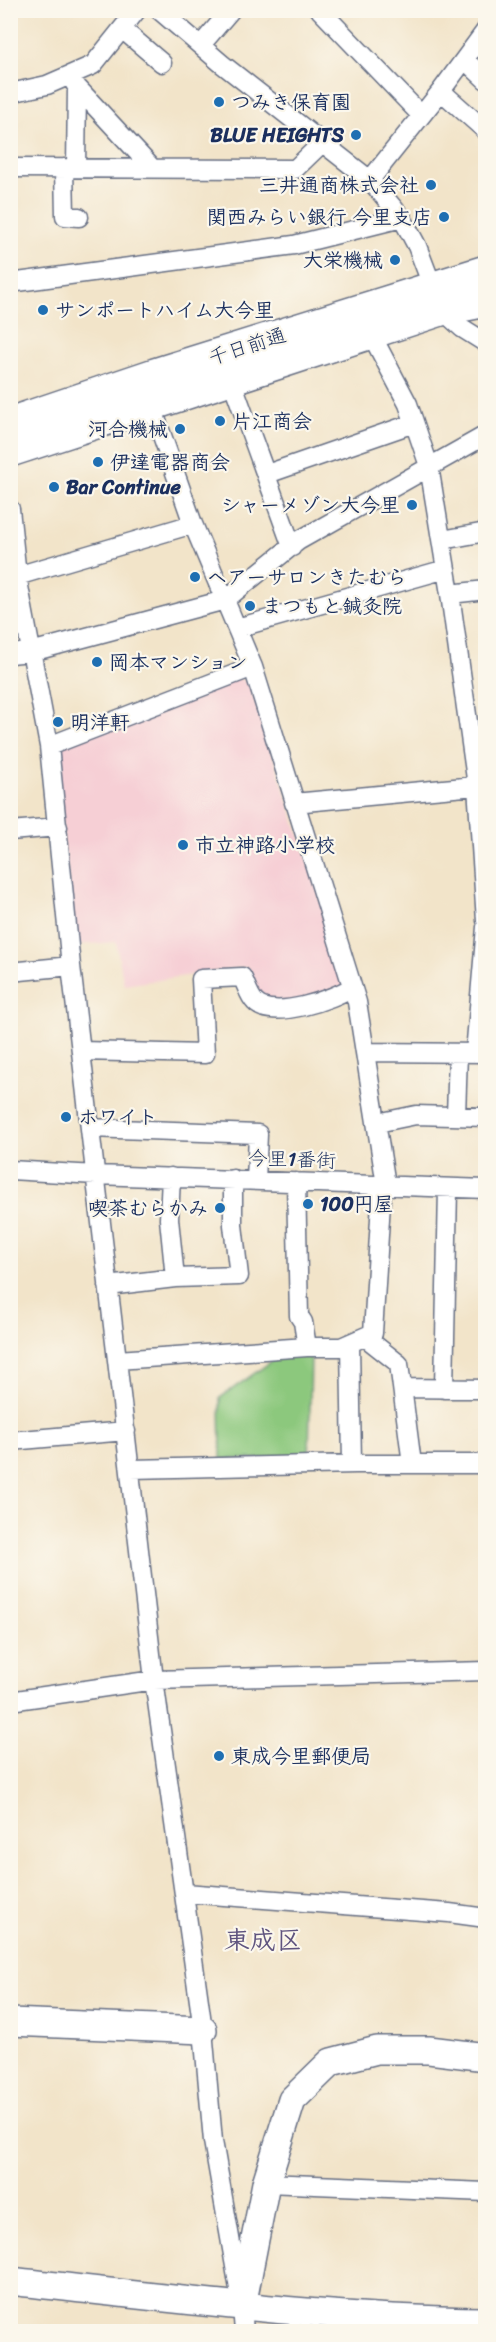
<svg xmlns="http://www.w3.org/2000/svg" width="496" height="2342" font-family="Sriracha,'Klee One',sans-serif">
	<rect width="100%" height="100%" fill="#fbf7ec"/>
	<filter id="ink" filterUnits="userSpaceOnUse"><feTurbulence type="fractalNoise" baseFrequency=".0167" numOctaves="2"/><feDisplacementMap in="SourceGraphic" scale="12" xChannelSelector="R" yChannelSelector="G"/><feConvolveMatrix kernelMatrix="1 2 1 2 8 2 1 2 1" color-interpolation-filters="sRGB"/></filter>
	<filter id="wash" filterUnits="userSpaceOnUse"><feTurbulence type="fractalNoise" baseFrequency=".008" numOctaves="4" result="noise"/><feDisplacementMap in="SourceGraphic" scale="24" xChannelSelector="R" yChannelSelector="G"/><feGaussianBlur stdDeviation="1.35" result="paint"/><feColorMatrix in="noise" values="0 0 0 0 0 0 0 0 0 0 0 0 0 0 0 0 0 1.4 0 .05"/><feComposite in="paint" operator="in"/></filter>
	<g filter="url(#wash)">
		<rect width="100%" height="100%" fill="#f2e4c9"/>
		<path fill="#f6cfd5" d="M236,677l13,6 100,302 -74,22 -16,-6 -12,-34 -123,18 -8,-43 -41,3 -21,-197z"/>
		<path fill="#8cc87d" stroke="#547c6e" stroke-width="1.5" d="M311,1352l-2,107h-88l-1,-61 63,-45z"/>
	</g>
	<g filter="url(#ink)">
		<g fill="none" stroke-linecap="round" stroke-linejoin="round">
			<defs>
				<path id="street" d="M159,10l63,54 148,116 32,38 15,28 24,63 21,19 24,15
					M320,10l101,105
					M122,29l40,34
					M201,45l30,-35
					M465,60l21,20
					M70,76l7,11 76,82
					M441,91l45,40
					M10,93l37,-8 46,-20 44,-55
					M10,168l285,1 27,-26
					M64,168l1,48 14,1
					M76,168l1,-81
					M370,180l71,-89 45,-61
					M10,283l284,-38 108,-27
					M370,332l38,72 21,62 21,128 27,192 9,135
					M230,376l62,171
					M151,404l42,120 60,143 104,335 29,183
					M267,474l147,-51
					M10,509l7,67 32,170 22,220 46,394
					M442,540l44,-8
					M10,578l183,-54
					M450,594l36,-4
					M237,628l209,-59
					M10,654l21,-2 194,-52 73,-59 188,-106
					M49,746l204,-79
					M294,803l192,-18
					M10,831l48,-4
					M10,972l61,-6
					M81,1051l124,3 -4,-75 41,-2c4,7 7,19 13,25 17,19 79,-3 97,-15
					M366,1052l120,1
					M475,1053l11,-126
					M456,1116l2,-63
					M377,1123l39,-8 70,2
					M90,1128l168,6 -2,47
					M10,1170l86,5 390,14
					M171,1177l-2,42 6,59
					M296,1182l3,134 4,6 4,25
					M108,1286l67,-8 64,-2 -6,-51v-46
					M365,1337l34,27 13,100
					M350,1343l2,121
					M403,1388l83,1
					M444,1389l4,-201
					M10,1441l116,-10
					M131,1469l225,-5h130
					M10,1701l144,-21 332,-9
					M185,1893l264,20 37,5
					M266,2183l220,9
					M244,2332l-2,-26 -29,-165 -10,-111 -49,-350 -37,-320 190,-13h34l32,-14 9,-147"/>
				<path id="secondary" d="M10,2022l193,8
					M10,2281c158,17 317,38 476,40
					M242,2306l24,-123 26,-83 39,-38 46,-12h52l57,7"/>
				<path id="highway" d="M10,424l145,-49 331,-103
					M10,450l431,-141 45,-9"/>
			</defs>
			<use href="#street" stroke="#666e83" stroke-width="21"/>
			<use href="#secondary" stroke="#666e83" stroke-width="30"/>
			<use href="#highway" stroke="#666e83" stroke-width="36"/>
			<use href="#street" stroke="#fff" stroke-width="18"/>
			<use href="#secondary" stroke="#fff" stroke-width="27"/>
			<use href="#highway" stroke="#fff" stroke-width="33"/>
		</g>
	</g>
	<g fill="#1f6fb2" stroke="#fbf7ec" stroke-width="2">
		<circle cx="219" cy="102" r="6"/>
		<circle cx="356" cy="135" r="6"/>
		<circle cx="431" cy="185" r="6"/>
		<circle cx="444" cy="217" r="6"/>
		<circle cx="395" cy="260" r="6"/>
		<circle cx="43" cy="310" r="6"/>
		<circle cx="220" cy="421" r="6"/>
		<circle cx="180" cy="429" r="6"/>
		<circle cx="98" cy="462" r="6"/>
		<circle cx="54" cy="487" r="6"/>
		<circle cx="412" cy="505" r="6"/>
		<circle cx="195" cy="577" r="6"/>
		<circle cx="250" cy="606" r="6"/>
		<circle cx="97" cy="662" r="6"/>
		<circle cx="58" cy="722" r="6"/>
		<circle cx="183" cy="845" r="6"/>
		<circle cx="66" cy="1117" r="6"/>
		<circle cx="308" cy="1204" r="6"/>
		<circle cx="220" cy="1208" r="6"/>
		<circle cx="219" cy="1756" r="6"/>
	</g>
	<g text-anchor="middle" stroke-width="4.5" stroke-linejoin="round" paint-order="stroke">
		<g font-size="20" font-weight="bold" fill="#1b2f5e" stroke="#fbf7ec" text-anchor="start">
			<text x="231" y="109">つみき保育園</text>
			<text x="344" y="142" text-anchor="end">BLUE HEIGHTS</text>
			<text x="419" y="192" text-anchor="end">三井通商株式会社</text>
			<text x="432" y="224" text-anchor="end">関西みらい銀行 今里支店</text>
			<text x="383" y="267" text-anchor="end">大栄機械</text>
			<text x="55" y="317">サンポートハイム大今里</text>
			<text x="232" y="428">片江商会</text>
			<text x="168" y="436" text-anchor="end">河合機械</text>
			<text x="110" y="469">伊達電器商会</text>
			<text x="66" y="494">Bar Continue</text>
			<text x="400" y="512" text-anchor="end">シャーメゾン大今里</text>
			<text x="207" y="584">ヘアーサロンきたむら</text>
			<text x="262" y="613">まつもと鍼灸院</text>
			<text x="109" y="669">岡本マンション</text>
			<text x="70" y="729">明洋軒</text>
			<text x="195" y="852">市立神路小学校</text>
			<text x="78" y="1124">ホワイト</text>
			<text x="320" y="1211">100円屋</text>
			<text x="208" y="1215" text-anchor="end">喫茶むらかみ</text>
			<text x="231" y="1763">東成今里郵便局</text>
		</g>
		<g font-size="20" fill="#1b2f5e" stroke="#fbf7ec">
			<text transform="translate(247 346) rotate(-18)" y="7">千日前通</text>
			<text transform="translate(292 1159) rotate(2)" y="7">今里1番街</text>
		</g>
		<g font-size="26" font-weight="bold" fill="#5f547f" stroke="#fbf7ec">
			<text x="263" y="1949">東成区</text>
		</g>
	</g>
	<rect width="496" height="2342" fill="none" stroke="#fbf7ec" stroke-width="36"/>
</svg>
